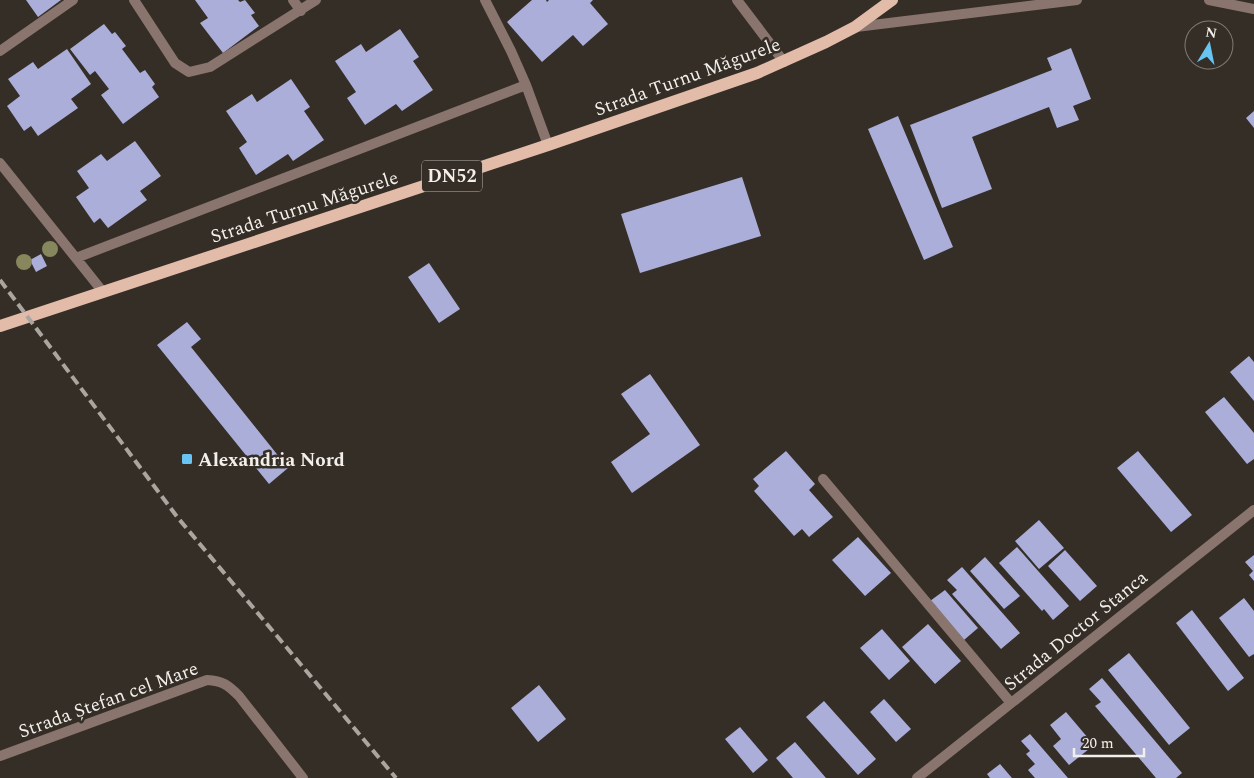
<svg xmlns="http://www.w3.org/2000/svg" width="1254" height="778" font-family="Spectral,serif">
	<rect width="100%" height="100%" fill="#352e27"/>
	<path fill="#aaaed9" d="M26,0h35l-23,17z
		M195,0h43l2,2 5,-2 10,13 -4,2 8,11 -36,27 -23,-30 8,-5z
		M532,0h14l1,2 2,-2h44l-3,3 18,21 -25,22 -10,-11 -31,27 -35,-40z
		M104,24l8,10 3,-2 11,14 -4,3 18,24 5,-3 10,14 -3,3 7,10 -36,27 -22,-29 8,-6 -14,-18 -5,4 -20,-26z
		M400,29l19,28 -6,4 20,29 -31,21 -6,-7 -31,21 -18,-27 9,-6 -21,-31 26,-17 5,8z
		M1071,48l20,51 -18,7 6,14 -22,8 -8,-21 -77,30 20,52 -50,19 -32,-83 142,-55 -5,-12z
		M67,49l24,35 -20,15 7,9 -40,28 -7,-10 -7,5 -17,-25 13,-10 -12,-17 25,-17 5,7z
		M291,79l19,28 -6,4 20,29 -31,21 -5,-7 -32,21 -17,-27 8,-6 -21,-31 26,-17 5,8z
		M1254,111v17l-8,-10z
		M898,116l55,131 -29,13 -56,-131z
		M135,141l26,35 -21,15 7,9 -39,28 -8,-10 -6,5 -18,-26 13,-9 -12,-17 24,-17 6,7z
		M742,177l19,59 -121,37 -19,-59z
		M41,254l6,12 -11,6 -6,-12z
		M429,263l31,46 -21,14 -31,-46z
		M187,322l14,17 -10,8 97,121 -19,16 -112,-139z
		M1249,356l5,6v39l-24,-29z
		M650,374l50,71 -68,48 -21,-31 39,-28 -29,-40z
		M1224,397l30,36v26l-7,5 -42,-52z
		M786,451l29,33 -6,6 24,27 -24,20 -7,-8 -8,7 -40,-45 5,-5 -6,-7z
		M1138,451l54,64 -21,17 -54,-64z
		M1039,520l25,28 -25,21 -24,-28z
		M858,537l33,36 -26,23 -33,-36z
		M1017,547l52,59 -16,14 -9,-11 -2,2 -43,-48z
		M1065,550l32,36 -17,15 -32,-35z
		M1254,555v26l-5,-6 4,-4 -8,-9z
		M985,557l35,39 -16,13 -34,-38z
		M962,567l58,66 -19,16 -49,-55 5,-4 -10,-10z
		M945,590l33,38 -14,12 -34,-39z
		M1244,598l10,13v43l-5,3 -30,-39z
		M1192,610l52,68 -16,13 -52,-68z
		M928,624l33,37 -26,23 -33,-37z
		M882,629l28,32 -21,19 -29,-32z
		M1129,653l61,75 -21,17 -61,-75z
		M1102,678l80,95 -6,5h-20l-61,-72 6,-4 -12,-13z
		M539,685l27,34 -28,23 -27,-34z
		M884,699l27,30 -15,13 -26,-30z
		M824,701l52,58 -18,16 -52,-58z
		M1066,712l28,33 -25,20 -16,-19 8,-7 -11,-14z
		M740,727l28,33 -15,13 -28,-34z
		M1030,734l38,44h-33l-7,-8 7,-6 -9,-10 4,-3 -9,-10z
		M795,742l31,36h-33l-17,-20z
		M1000,764l12,14h-22l-3,-4z"/>
	<g fill="none" stroke-linecap="round" stroke-linejoin="round">
		<path stroke="#89756d" stroke-width="10" d="M134,0l41,63 14,9 21,-5 106,-67
			M293,0l8,11
			M485,0l26,51 15,34 22,60
			M737,0l47,62
			M0,51l73,-51
			M0,163l103,129
			M76,258l450,-173"/>
		<path stroke="#89756d" stroke-width="10" d="M1209,0l45,9
			M856,27l221,-27
			M823,479l188,224
			M0,756l207,-76c16,1 21,5 32,16l64,82
			M917,778l337,-268"/>
		<path stroke="#e3bba9" stroke-width="12" d="M0,326l548,-181 209,-72 69,-31 29,-15 37,-27"/>
		<path stroke="#aba5a0" stroke-width="4" stroke-dasharray="10 5" stroke-linecap="butt" d="M0,280l178,238 218,260"/>
	</g>
	<g fill="#86875d">
		<circle cx="50" cy="249" r="8"/>
		<circle cx="24" cy="262" r="8"/>
	</g>
	<rect fill="#68c4f0" stroke="#352e27" stroke-width="2" x="181" y="453" width="12" height="12" rx="2.5"/>
	<g text-anchor="middle" stroke-width="5" stroke-linejoin="round" paint-order="stroke">
		<rect fill="#352e27" stroke="#bab5b0" stroke-width="1" x="422" y="160.5" width="60" height="31" rx="4"/>
		<g font-size="18" font-weight="bold" fill="#f3efea">
			<text x="452" y="182">DN52</text>
		</g>
		<g font-size="19" fill="#f3efea" stroke="#352e27">
			<text transform="translate(687 76) rotate(-20)" y="7">Strada Turnu Măgurele</text>
			<text transform="translate(304 206) rotate(-18)" y="7">Strada Turnu Măgurele</text>
			<text transform="translate(1075 630) rotate(-39)" y="7">Strada Doctor Stanca</text>
			<text transform="translate(108 699) rotate(-20)" y="7">Strada Ștefan cel Mare</text>
		</g>
		<g font-size="19" font-weight="bold" fill="#f3efea" stroke="#352e27" text-anchor="start">
			<text x="198" y="466">Alexandria Nord</text>
		</g>
	</g>
	<g transform="translate(1209 45) rotate(10)"><circle r="24" fill="#352e27" stroke="#817b75"/>
	<path d="M0-4L9 19L0 12L-9 19Z" fill="#68c4f0"/>
	<text y="-8" font-size="14" font-weight="bold" text-anchor="middle" fill="#f3efea">N</text>
	</g>
	<path d="M1074 748v8h70v-8" fill="none" stroke="#f3efea" stroke-width="2.5"/>
	<text x="1082" y="748" font-size="15" fill="#f3efea" stroke="#352e27" stroke-width="4" paint-order="stroke">20 m</text>
</svg>
